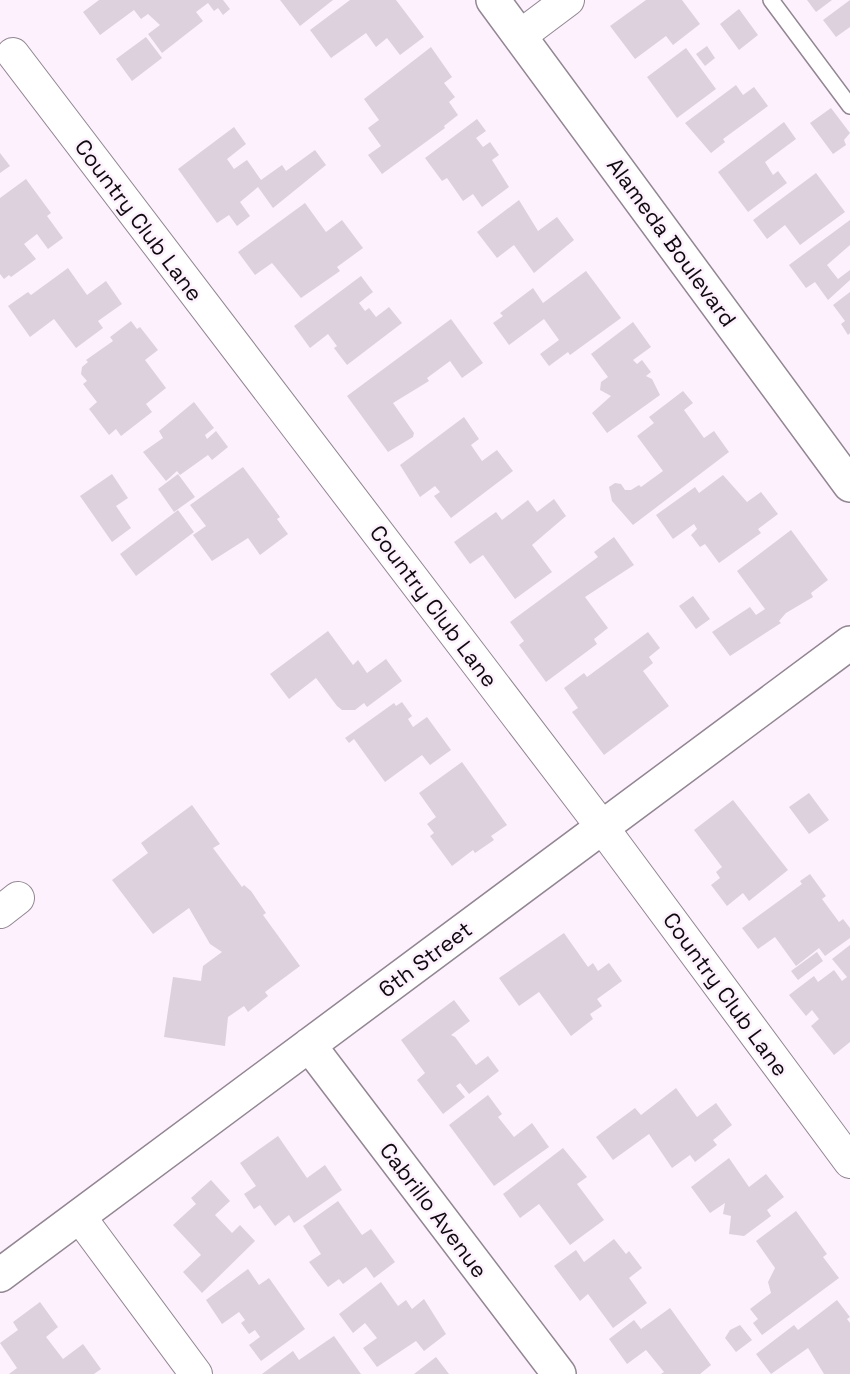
<svg xmlns="http://www.w3.org/2000/svg" width="850" height="1374" font-family="'Space Grotesk',sans-serif">
	<rect width="100%" height="100%" fill="#fdf1fe"/>
	<path fill="#ddd1de" d="M99,0h124l7,9 -7,6 -5,-7 -4,3 -6,-8 -12,9 7,9 -41,32 -14,-19 12,-9 -12,-11 -7,5 -7,-9 -34,25 -17,-23z
		M280,0h53l-33,26z
		M350,0h46l28,37 -24,18 -13,-17 -11,9 -10,-14 -35,25 -21,-28z
		M646,0h36l18,24 -27,21 -7,-9 -31,23 -25,-33z
		M807,0h25l-16,12z
		M850,0v27l-14,10 -13,-17z
		M739,9l19,26 -19,15 -19,-26z
		M146,37l16,21 -30,23 -16,-22z
		M707,46l8,12 -10,8 -9,-12z
		M431,47l21,30 -8,6 11,14 -6,5 9,13 -14,11 1,2 -63,46 -14,-19 13,-9 -13,-18 11,-8 -15,-21z
		M686,48l30,41 -39,29 -30,-41z
		M736,85l7,10 11,-8 14,19 -45,33 2,3 -14,11 -26,-30z
		M831,108l19,25 -6,7 2,5 -13,9 -23,-31z
		M477,119l9,12 -10,7 7,9 7,-5 9,13 -7,5 17,27 -27,20 -9,-13 -10,7 -16,-23 -5,3 -17,-23z
		M784,122l12,17 -31,23 8,13 5,-4 9,12 -39,29 -30,-40z
		M234,127l12,17 -19,15 7,10 13,-9 14,20 21,-15 4,6 29,-21 11,15 -53,43 -15,-21 -18,15 10,14 -13,10 -8,-11 -12,8 -39,-54z
		M0,153l10,13 -10,7z
		M816,173l29,39 -45,33 -15,-20 -18,14 -14,-19z
		M26,179l25,34 -4,3 16,22 -15,11 -11,-15 -13,10 12,15 -25,18 -2,-2 -5,4 -4,-5v-76z
		M519,200l19,31 19,-14 17,23 -40,33 -20,-28 -17,13 -20,-26z
		M305,203l21,29 16,-12 21,28 -26,19 3,4 -39,27 -29,-35 -17,12 -17,-23z
		M850,220v25l-23,20 11,14 12,-9v10l-22,20 -13,-18 -9,6 -17,-23z
		M68,268l19,27 19,-14 16,23 -24,17 5,7 -27,20 -22,-29 -24,18 -22,-31 20,-14 3,3z
		M586,271l35,47 -51,37 -2,-3 -19,14 -9,-12 19,-14 -15,-21 -35,26 -16,-22 10,-7 -3,-3 33,-25 10,15z
		M361,276l12,16 -14,11 6,8 4,-3 7,9 13,-10 13,16 -55,42 -13,-17 3,-2 -9,-12 -18,14 -16,-22z
		M850,292v41l-2,2 -7,-11 4,-3 -12,-16z
		M451,319l32,44 -21,15 -12,-17 -23,17 2,3 -36,22 21,30 -1,4 -25,15 -41,-56z
		M131,321l6,8 3,-2 18,23 -13,10 21,28 -20,16 6,8 -31,24 -5,-7 -7,6 -20,-26 8,-7 -14,-18 4,-3 -6,-7 1,-7 6,-5 -2,-2 27,-19 -3,-4z
		M633,322l18,25 -18,13 4,4 5,-4 9,12 -5,4 6,3 8,16 -53,38 -15,-20 19,-17 -11,-6 1,-8 7,-5 -17,-23z
		M683,391l10,12 -9,7 20,28 10,-7 15,21 -96,73 -21,-24 -3,-14 6,-4 6,1 4,6h6l8,-5 2,2 22,-16 -26,-35 17,-13 -5,-6z
		M194,402l20,26 -9,7 2,4 9,-8 12,16 -16,13 -4,-5 -28,20 -3,-4 -11,10 -23,-29 20,-14 -4,-7z
		M464,417l15,22 -8,6 11,16 15,-11 16,21 -62,47 -17,-22 6,-4 -5,-6 -15,11 -20,-32z
		M243,467l37,50 -3,2 11,15 -28,21 -12,-17 -36,23 -19,-26 13,-9 -16,-21z
		M112,474l16,24 -12,8 15,22 -19,14 -32,-46z
		M178,474l17,23 -21,15 -16,-23z
		M723,475l24,27 14,-10 17,22 -20,15 3,4 -42,30 -14,-19 -5,3 -9,-12 6,-6 -3,-5 -21,15 -17,-24 39,-28 4,6z
		M554,499l12,17 -34,29 20,27 -37,27 -32,-44 -13,9 -16,-22 42,-30 6,8 26,-20 9,12z
		M178,510l16,22 -58,44 -16,-22z
		M791,530l37,50 -17,13 2,4 -27,16 -7,8 2,2 -51,33 -18,-24 38,-25 6,8 9,-6 -28,-38z
		M614,537l20,28 -49,32 23,31 -14,11 3,5 -51,38 -27,-37 5,-4 -14,-19 88,-65 -4,-5z
		M693,596l17,23 -14,10 -17,-23z
		M328,631l25,34 5,-5 9,13 19,-14 16,22 -35,26 -3,-4 -9,7h-13l-5,-4 -21,-28 -27,21 -19,-25z
		M648,632l12,16 -11,9 4,6 -10,8 26,35 -65,49 -32,-43 6,-4 -14,-20 20,-15 3,4z
		M402,702l10,14 -4,3 5,8 14,-10 24,33 -21,15 -8,-10 -37,27 -31,-43 -5,4 -4,-5 49,-35 2,3z
		M462,762l45,63 -16,11 3,4 -19,13 -2,-3 -21,16 -22,-30 4,-3 -7,-9 9,-7 -17,-24z
		M809,793l20,27 -20,14 -20,-27z
		M733,800l55,70 -39,31 -6,-8 -16,13 -16,-21 9,-7 -4,-6 6,-5 -28,-37z
		M192,805l28,39 -7,4 29,39 2,-2 7,6 15,22 -3,2 37,51 -35,26 3,4 -20,16 -4,-6 -16,11 -3,29 -61,-9 9,-60 28,4 2,-15 19,-14 -12,-8 -21,-36 -36,26 -41,-54 36,-27 -7,-10z
		M810,874l16,22 -4,3 17,23 4,-3 7,9v10l-25,18 -6,-8 -23,18 -21,-29 -17,12 -16,-21 60,-44 -2,-3z
		M564,933l24,34 5,-4 5,8 11,-8 13,18 -25,18 5,7 -12,8 3,5 -22,17 -32,-44 -20,14 -20,-28z
		M850,945v97l-16,13 -23,-29 8,-7 -7,-9 -6,6 -17,-21 25,-19 4,6 16,-12 8,11 5,-4 -15,-18z
		M817,952l6,9 -25,19 -7,-9z
		M454,1000l16,21 -19,14 4,2 21,28 12,-9 11,15 -30,23 -9,-11 -4,3 9,11 -22,17 -26,-34 8,-7 -24,-33z
		M676,1088l21,29 19,-14 16,22 -19,15 4,5 -22,17 -5,-7 -18,13 -23,-34 -36,26 -17,-23 39,-29 6,7z
		M488,1095l14,19 -4,3 16,20 18,-14 17,24 -55,39 -45,-61z
		M278,1136l29,42 18,-13 17,25 -48,33 -5,-8 -14,11 -15,-21 -6,4 -10,-15 12,-8 -16,-23z
		M563,1148l24,29 -10,7 27,36 -34,25 -31,-41 -19,14 -17,-24z
		M729,1158l20,29 17,-13 18,23 -17,13 4,6 -27,20 -15,-2 2,-18 -8,-2 2,-11 -15,10 -19,-26z
		M211,1180l19,21 -15,14 17,18 8,-8 15,16 -53,52 -19,-21 18,-17 -28,-30 23,-21 -5,-6z
		M338,1201l24,34 9,-6 24,33 -21,16 -8,-11 -23,17 -4,-5 -11,8 -19,-25 12,-8 -18,-28z
		M796,1211l31,43 -4,3 16,21 -77,57 -9,-12 5,-4 -8,-10 21,-16 -3,-11 7,-14 -19,-27z
		M614,1239l12,15 3,-3 13,17 -13,10 18,25 -34,25 -25,-34 -8,7 -26,-35 22,-16 8,12z
		M248,1269l11,16 10,-7 36,51 -44,32 -12,-16 11,-8 -5,-7 -6,4 -8,-11 4,-3 -6,-8 -17,12 -16,-24z
		M381,1282l17,24 8,-6 6,9 12,-10 22,35 -22,17 -8,-10 -39,26 -14,-19 14,-10 -12,-15 -12,10 -14,-19z
		M837,1300l13,17 -3,2 3,4v51h-26l-16,-26 -37,26 -15,-20 38,-29 4,5z
		M40,1302l18,25 -12,10 17,22 20,-15 18,25 -7,5h-85l8,-6 -17,-25 18,-13 -5,-8z
		M670,1308l41,57 -11,9h-39l3,-2 -18,-22 -19,14 -18,-25 25,-19 7,9z
		M740,1325l12,15 -16,12 -11,-14 5,-8z
		M334,1336l27,38h-99l31,-23 6,9z
		M436,1357l13,17h-35z"/>
	<g fill="none" stroke-linecap="round" stroke-linejoin="round">
		<defs>
			<path id="lane" d="M771,0l79,106"/>
			<path id="street" d="M520,36l48,-36
				M13,54l589,773 248,335
				M0,912l18,-14
				M79,1216l117,158"/>
			<path id="secondary" d="M493,0l357,485
				M309,1045l250,329
				M0,1275l850,-632"/>
		</defs>
		<use href="#lane" stroke="#918692" stroke-width="18"/>
		<use href="#street" stroke="#918692" stroke-width="34"/>
		<use href="#secondary" stroke="#918692" stroke-width="36"/>
		<use href="#lane" stroke="#fff" stroke-width="15"/>
		<use href="#street" stroke="#fff" stroke-width="32"/>
		<use href="#secondary" stroke="#fff" stroke-width="33"/>
	</g>
	<g text-anchor="middle" stroke-width="5" stroke-linejoin="round" paint-order="stroke">
		<g font-size="22" fill="#0e0a0e" stroke="#fdf1fe">
			<text transform="translate(139 220) rotate(53)" y="8">Country Club Lane</text>
			<text transform="translate(672 242) rotate(54)" y="8">Alameda Boulevard</text>
			<text transform="translate(434 606) rotate(53)" y="8">Country Club Lane</text>
			<text transform="translate(425 959) rotate(-37)" y="8">6th Street</text>
			<text transform="translate(726 994) rotate(54)" y="8">Country Club Lane</text>
			<text transform="translate(434 1210) rotate(53)" y="8">Cabrillo Avenue</text>
		</g>
	</g>
</svg>
